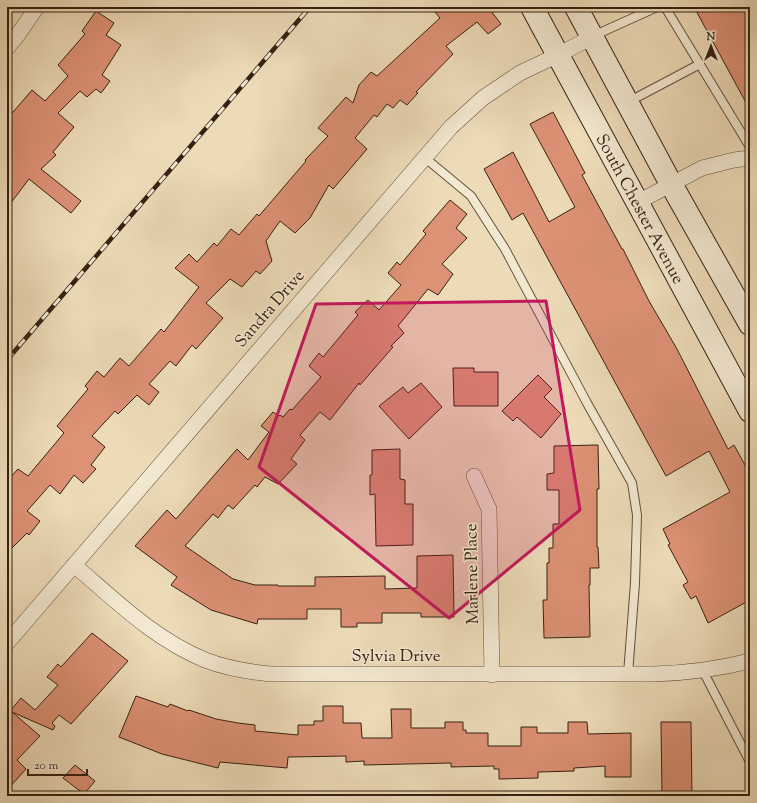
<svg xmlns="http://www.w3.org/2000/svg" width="757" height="803" font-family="'Sorts Mill Goudy',serif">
	<rect width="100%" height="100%" fill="#eddbb8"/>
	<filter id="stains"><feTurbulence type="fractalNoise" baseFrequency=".005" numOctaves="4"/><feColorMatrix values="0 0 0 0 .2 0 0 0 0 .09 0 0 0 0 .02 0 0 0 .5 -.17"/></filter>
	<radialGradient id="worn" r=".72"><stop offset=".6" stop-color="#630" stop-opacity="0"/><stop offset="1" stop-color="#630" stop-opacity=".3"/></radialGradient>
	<path fill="#dd9175" stroke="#352111" d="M431,7h66l-6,4 10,13 -13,10 -11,-12 -31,24 7,8 -37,38 2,1 -11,12 -7,-5 -7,8 -6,-4 -10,13 -3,-2 -19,23 12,11 -34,40 -4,-4 -19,33 -15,15 -15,-12 -14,20 6,20 -12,13 -4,-3 -14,16 -12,-8 -24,24 17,15 -27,31 -4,-4 -16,21 -6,-5 -21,23 10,8 -10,13 -12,-10 -19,19 -3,-3 -23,25 13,11 -14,18 5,4 -13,14 -9,-8 -14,19 -10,-9 -23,26 13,10 -11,14 -2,-2 -20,20v-72l11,-12 10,7 36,-43 -7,-7 31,-37 -3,-3 12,-15 7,6 16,-19 9,8 32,-37 3,3 35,-45 -24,-19 14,-14 8,8 17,-19 3,3 14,-17 8,6 18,-21 2,2 47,-55 -1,-1 23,-24 -10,-8 28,-31 7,6 6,-18 12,-13 6,4 63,-58z
		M694,7h49l7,12v91z
		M96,11l18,12 -8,12 15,10 -19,30 8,6 -9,12 -5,-4 -9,8 -7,-6 -22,22 16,14 -21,25 3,3 -15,14 40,32 -10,12 -42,-34 -22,29v-89l25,-29 13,11 23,-25 -10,-11 27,-31 -3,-3z
		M553,112l32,61 -3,2 40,74h1l26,52 28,48 51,100 6,-4 16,29v126l-42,23 -12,-27 -5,3 -8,-14 5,-3 -20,-37 2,-1 -7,-15 67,-37 -21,-41 -43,25 -143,-263 -11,7 -28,-51 29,-17 36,70 26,-15 -45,-83z
		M450,200l17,14 -11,14 11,10 -25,26 11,10 -15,21 -10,-6 -30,37 6,7 -13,13 2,1 -33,38 -1,-2 -29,37 -10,-8 -20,23 5,5 -14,19 6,5 -19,20 -13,-7 -8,10 -2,-2 -22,24 -5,-4 -10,13 -5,-4 -28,32 48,33 22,6h23v1h37v-9l70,-1v13l32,-1v-32l36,-1 1,62h-33v-4h-39v10h-25v4h-16v-18h-34v10h-49l-1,5 -46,-14 -40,-25 6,-8 -42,-31 32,-36 9,9 61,-70 11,11 21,-28 -8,-6 12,-14 6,4 1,-1 3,2 7,-8 2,1 29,-33 -12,-11 10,-13 4,4 35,-42 -3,-3 13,-12 11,10 22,-25 -13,-12 9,-11 3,3 26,-31 -3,-3z
		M453,368h21v4h24v34h-44z
		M538,375l14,14 -8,8 17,17 -20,24 -24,-21 -4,4 -11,-10z
		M421,383l21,24 -33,32 -30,-33 24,-19 5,6z
		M598,445l1,44h-2v58h1l1,21h-9v17h-1l1,52 -46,1 -1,-38h4v-37h2v-15h4v-24h6v-34h-12v-16l7,-1v-27z
		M400,449v30l5,1v24h8v41l-37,1 -1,-52 -5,1v-20h2v-25z
		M92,633l36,28 -57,63 -12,-9 -7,8 3,3 -2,4 -41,-18 28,24 -23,24 9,9 -19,21v-82l3,3 11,-13 14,12 23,-25 -11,-8 11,-13 3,3z
		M136,696l32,11 2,-3 18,7 1,-1 27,9 22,4 17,2v6l43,4v-10h16v-4h9v-15h20v17h18l1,15h30l-1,-29h20v19h34v-6h18v8h3v3h22v13h33v-19h16v6h31v-11h19l1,12 43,-1v44h-26v-11l-31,2v3l-36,1v6l-39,1v-10h-5v-3l-43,1v-4l-87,2v-4l-18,1v-6l-58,1 -1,11 -67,-6 -2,6 -56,-14 -43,-17z
		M661,722h30l1,74h-30z
		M75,765l20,16 -11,13 -21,-16z"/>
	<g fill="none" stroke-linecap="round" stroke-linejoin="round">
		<defs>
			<path id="lane" d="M665,7l85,140
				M593,36l64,-29
				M628,102l72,-38
				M424,157l47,39 34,53 82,154 45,80 5,32 -2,68 -7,91
				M703,671l47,91"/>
			<path id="street" d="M7,48l10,-12 20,-29
				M638,202l64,-34 32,-8 16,-2
				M474,476l15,33 3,166
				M74,565c41,35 80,74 131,95 21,8 44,12 66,14h383c33,-1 64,-5 96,-13
				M7,643l444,-516 32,-29 37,-25 38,-18 34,-18"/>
			<g id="secondary">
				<path id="s1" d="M532,7l218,404"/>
				<path d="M576,7l95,177 79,140"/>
			</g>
		</defs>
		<use href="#lane" stroke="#63503b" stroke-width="10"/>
		<use href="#street" stroke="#63503b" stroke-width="16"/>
		<use href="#secondary" stroke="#352111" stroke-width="24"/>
		<use href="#lane" stroke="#f3e8d1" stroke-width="8"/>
		<use href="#street" stroke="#f3e8d1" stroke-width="15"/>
		<use href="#secondary" stroke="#f3e8d1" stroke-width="22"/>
		<defs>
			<path id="rail" d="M7,360l303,-353"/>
		</defs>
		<use href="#rail" stroke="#352111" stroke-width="4.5"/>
		<use href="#rail" stroke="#f3e8d1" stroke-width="3" stroke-dasharray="9" stroke-linecap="butt"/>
	</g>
	<path fill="#c2185b" fill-opacity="0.2" stroke="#c2185b" stroke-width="3" stroke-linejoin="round" d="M546,301l34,209 -131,108 -190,-151 57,-163z"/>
	<g text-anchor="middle" stroke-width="3" stroke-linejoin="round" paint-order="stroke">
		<g font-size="17" fill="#352111" stroke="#f3e8d1">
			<text dy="6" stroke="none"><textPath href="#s1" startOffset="229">South Chester Avenue</textPath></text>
			<text transform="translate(269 308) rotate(-49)" y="6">Sandra Drive</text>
			<text transform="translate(471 574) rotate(-91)" y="6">Marlene Place</text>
			<text x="396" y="661">Sylvia Drive</text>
		</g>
	</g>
	<rect width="757" height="803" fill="none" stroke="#eddbb8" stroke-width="24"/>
	<rect x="8" y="8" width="741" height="787" fill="none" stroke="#352111" stroke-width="2"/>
	<rect x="12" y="12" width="733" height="779" fill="none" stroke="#352111"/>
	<g transform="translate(711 46)" stroke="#f3e8d1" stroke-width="3" paint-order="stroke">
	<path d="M0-3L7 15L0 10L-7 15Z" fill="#352111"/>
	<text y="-6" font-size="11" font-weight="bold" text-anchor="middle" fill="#352111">N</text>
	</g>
	<path d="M28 769v6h59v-6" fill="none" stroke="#352111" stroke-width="2"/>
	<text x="34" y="769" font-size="12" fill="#352111" stroke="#f3e8d1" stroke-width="3" paint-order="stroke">20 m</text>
	<rect width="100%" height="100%" filter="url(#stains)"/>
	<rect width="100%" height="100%" fill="url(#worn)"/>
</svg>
